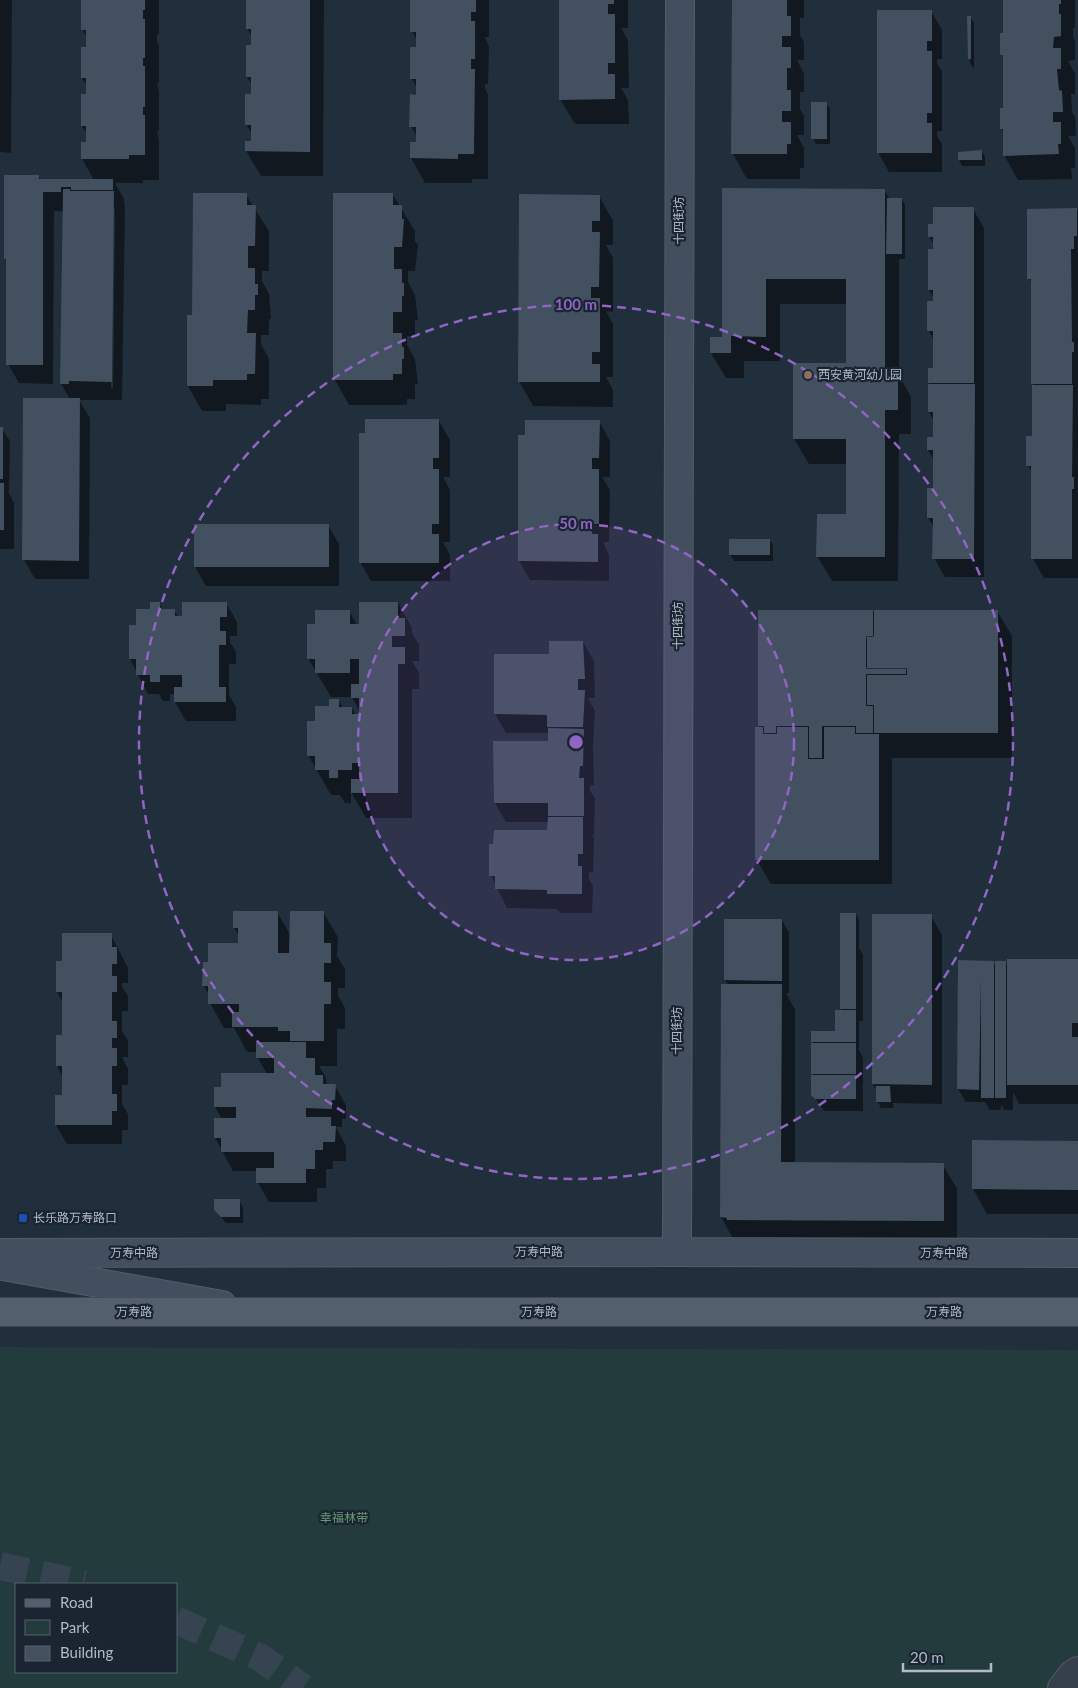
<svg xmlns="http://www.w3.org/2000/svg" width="1078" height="1688" font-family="Lato,'Noto Sans SC',sans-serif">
	<rect width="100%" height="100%" fill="#212e3c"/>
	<path fill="#233b3d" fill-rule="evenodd" d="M0,1347l1078,3v338h-1078zM16,1584h160v88h-160z"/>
	<path fill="#0007" fill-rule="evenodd" d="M0,0h12l-1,153 -11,-1z
		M82,0h77v34h-2v8l2,3v38h-2l2,9v39h-2l2,10v39h-16v3h-28l9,16 1,12 -3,189h-43l11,18 -1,161h-54l-11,-19 46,-161 -9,-15 3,-173h-10l-1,173 -34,-1 -11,-19v-100l-3,-5v-82h34l2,3h53l-12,-21 6,-15v-8l-6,-10 6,-30v-8l-6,-10v-30h6v-9l-6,-10zM113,209h2l-2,179h-2z
		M247,0h77l-1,176h-62l-15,-25 6,-9v-8l-6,-10 6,-29v-10l-5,-8 5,-31v-9l-5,-9z
		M418,0h71v37h-4l4,10 -1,37h-3v4l3,7v84h-16v4h-47l-14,-25v-15h6v-6l-6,-11 6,-30v-8l-5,-9 5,-38 -5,-10z
		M560,0h68v28h-7l7,12 1,48h-8l7,12 1,24h-54l-15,-25z
		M733,0h71v18h-4v17l4,7v18h-7l7,14v18h-4v17l4,7v19h-7l7,13v20h-4v11h-53l-14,-25z
		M1004,0h71v28h-2v8l2,5v19l-7,1 7,13v20h-4l1,18 3,5 1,19h-8l7,12v20h-4l1,11 -54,1 -14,-25v-22l-2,-4v-20h2v-50l-2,-5 2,-19z
		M931,11l11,19v29h-5v5l5,7v60h-5v5l5,8v28h-53l-11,-20z
		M968,17h2l4,6v46l-4,-6z
		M826,103l4,6v35h-14l-3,-6z
		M982,151l3,6v9h-23l-3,-6z
		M723,189l161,1 6,9h12l3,6v54h-6v116l12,22v37h-12l-1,147h-66l-15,-25 30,-41v-51h-38l-15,-25v-74h53v-61h-67v57h-36v17h-18l-15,-25 12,-14z
		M246,195l23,36v40h-7v10l7,13 2,25h-2v16h-8v9l8,15v40h-8v6l-35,-1v7h-24l-14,-25 6,-70z
		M334,195h59l22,36v10l3,4 -3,26h-7v11l7,13 3,25h-3v16h-8v9l8,14 3,25h-3v15h-8v6h-58l-14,-25z
		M599,196l14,25v24h-7l7,13v54l-7,-1 7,13v53h-7l7,13v17l-80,-1 -14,-25z
		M973,209l11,19v349h-39l-11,-19v-31l-6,-9 6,-29v-29l-6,-10 6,-12v-17l-5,-9v-42h5v-30l-6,-10 6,-28v-4l-5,-8 5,-45 -5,-9 5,-11z
		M1077,210l1,2v366h-34l-11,-19 -1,-86 -4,-8 6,-28v-51l-1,-2 -1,-100 -3,-6z
		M439,421l11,19v37h-7l7,13v52h-7l7,13v26h-79l-11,-19z
		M599,421l11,20v36h-8l8,13 -1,52h-6l6,13v26l-79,-1 -11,-19 7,-125z
		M0,429h2l8,12 -1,50h-1l6,12v46h-14z
		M195,525h133l11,19v42h-133l-11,-19z
		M770,540l3,6v15h-39l-4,-6z
		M159,603l4,7h11l4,7h5l43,-14 11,19v14h-7v6l6,10v12h-7v31l7,12v14h-50l-11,-19v-8h-5v7h-7l-4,-7h-11l-18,-35v-32h7z
		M398,603l14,25v5l7,12v16h-7l7,12v16h-7v129h-46l-15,-26v11h-6l-5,-8h-9l-23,-40 8,-33 22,-22 5,8h9l4,7h4v-3l-8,-15h-21l-23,-39 9,-33 32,-14 8,14z
		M759,611h238l15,25v122h-121l1,2v124h-121l-15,-25 4,-130 -1,-3zM865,635h15v1l-15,3zM865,667l48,1v2h-48z
		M583,642l11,19 1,37h-7l7,13 -2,36 1,38h-4v6l5,7 -1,37h-2l2,3 -1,35 -4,-1v7l4,7 -1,27h-32l-3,-4 -50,-1 -16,-32 58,-44v-10h-43l-11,-19 54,-60v-10h-43l-11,-19 55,-59z
		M234,912h43l14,24 32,-24 15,25 -1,19 8,13v19h-7v8l7,12v21h-8v37h-18l7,12 1,8h8l11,19v14h-4v8h-6l10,19v15h-13v8h-7v19h-9v14h-48l-11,-19v-12h-25l-18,-33 7,-19 -7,-12v-18l52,-15 -9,-16v-6h-11l-13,-24h-10l-14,-25v-7l-7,-11 7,-22 30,-19v-7l-6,-9z
		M856,914l3,6v26h-1l5,9v66h-4v27h-1l5,10v28h-1l1,3v22h-39l-11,-17 1,-49 -1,-3 23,-9 7,-22 -2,-2z
		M874,915l57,1 11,19v169l-49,-1 1,5h-13l-3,-6v-10l-5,-8z
		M782,920l7,13v60h-3l9,17v154l148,1 14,24v56l-222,-3 -14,-25 7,-232 -3,-5z
		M111,935l17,33v15h-6v3l6,10v15h-6v20l6,10v16h-6l6,12v16h-6v19l6,10v16h-6v14h-55l-11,-19v-29h7v-19l-6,-11 6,-30v-33l-6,-11v-29h6z
		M959,961l34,1 4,6 8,-6 3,5 70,-6v143h-59l-6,-12v18h-9l-3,-6v6h-11l-5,-8h-19l-8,-13z
		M973,1142h105v72h-91l-14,-25z
		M239,1201l4,6v16h-17l-11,-14z"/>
	<path fill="#425060" d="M81,0h64v10h-2v9h2v39h-2v8h2v41h-2v8h2v40h-16v4h-48v-17h5v-16h-5v-32h5v-16h-5v-31h5v-17h-5z
		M246,0h64v152l-65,-1v-10h6v-16h-6v-31h6v-17h-5v-32h5v-16h-5z
		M410,0h66v12h-5v9h4v38h-4v10h4l-1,85h-16v5l-48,-1v-16h6v-15h-7l1,-33 6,1v-16h-6v-32h6v-15h-6z
		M559,0h55v4h-6v10h7v49h-7v11h7v25l-56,1z
		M732,0h55v16h4v20h-9v11h9v21h-4v22h4v21h-9v11h9v22h-4v10h-56z
		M1003,0h58v4h-2v10h2v22l-7,1 -1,11h8v21h-4l2,21 3,1 1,21h-10v10h8v22h-3l1,10 -56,2v-27h-3v-21h3v-53h-3v-22h3z
		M877,10h55v31h-5v10h5v62h-5v10h5v30h-55z
		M967,16h4v43h-3z
		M811,102h16v37h-16z
		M982,150v10h-24v-8z
		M4,175h35v4h74v11h-42v-3h-10v5h-18v173h-37v-106h-2z
		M722,188l163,1v182h13v39h-13v147h-69l1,-43h29v-75h-53v-76h53v-84h-80v58l-35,-1v17h-21v-16h12z
		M63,189h7v2h44l-2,191 -43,-1v3h-9z
		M193,193h54v12h9l-1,41h-7v22h7v16h3v11h-3v15h-7l-1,23h9l-1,41h-8v6h-34v6h-26v-71h5z
		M333,193h60v12h9v14h2l-2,28h-8v22h8v14h2v13h-2v16h-9v21h9v14h2v12h-2v15h-9v6h-60z
		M519,194l81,1v26h-8v11h8l-1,55h-8v11h9v54h-8v12h8v18h-82z
		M887,198h15v56h-16z
		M933,207h41v176h-46v-15h5v-37h-6v-30h6v-11h-5v-41h5v-12h-5v-13h5z
		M1077,208v28h-3v13h-3l1,93h2v10h-2v32h-41v-105h-4v-70z
		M928,384h47l-1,175h-42l1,-41h-6v-30h6v-38h-6v-13h6v-25h-5z
		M1032,385h41l-1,92h2v12h-2v70h-41v-93h-5v-30h6z
		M23,398h57l-1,163 -57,-1z
		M365,419h74v39h-6v11h6v55h-7v10h7v29h-80v-130h6z
		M525,420h75l-1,38h-7v11h7v55h-7v10h6v28l-80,-1v-126h7z
		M0,427h3v52h-3z
		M0,483h4v47h-4z
		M194,524h135v43h-135z
		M729,539h41v16h-41z
		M150,602h10v7h15v7h7v-14h45v15h-7v14h6v14h-7v42h7v15h-52v-15h8v-12h-22v7h-10v-7h-14v-16h-7v-34h7v-16h14z
		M359,602h39v16h7v18h-13v11h13v17h-7v129h-47v-14h8v-16h-7v7h-14v8h-9v-8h-14v-14h-8v-35h8v-15h14v-7h10v8h13v7h7v-16h-8v-14h8v-25h-9v14h-35v-14h-8v-35h8v-14h35v14h9z
		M758,610h115v26h-7v33h40v5h-40v32h7v27h-17v-7h-34v32h-13v-32h-33v7h-12v-7h-6z
		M874,610h124v123h-124v-28h-7v-30h40v-7h-40v-31h7z
		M549,641h34l2,38h-7v11h7l-2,37h-36v-12l-53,-1v-60h55z
		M755,727h8v7h14v-7h31v32h16v-32h31v7h24v126h-124z
		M548,728l36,1 -1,37h-3l-1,12h5v38h-36v-13h-54l-1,-62h55z
		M548,817h35v37h-5v12h4v28h-35v-4l-52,-1v-13h-6v-32h4l1,-14h53z
		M233,911h45v42h11l1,-42h34v32h7v20h-7v19h7v22h-7v37h-34v-10h-12v-4h-46v-15h7v-8h-31v-18h-6l1,-24h5v-19h30v-15h-5z
		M840,913h16v28h-16z
		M872,914h60v171l-60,-1z
		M724,919h58v62l-58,-1z
		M62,933h50v14h5v17h-5v12h5v16h-5v29h5v17h-5v10h5v18h-5v28h5v17h-5v14h-57v-30h7v-29h-6v-31h6v-43h-6v-31h6z
		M840,941h16v68h-16z
		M1007,959h71v64h-6v14h6v48h-71z
		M958,960l36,1v137h-13v-119l-2,111 -22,-1z
		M995,961h11v137h-11z
		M721,984h61l-1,178 163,1v58l-217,-1v-2l-7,-1z
		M835,1010h21v32h-45v-11h24z
		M256,1042h50v16h9v17h8v9h13l-1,16h-3v9l-26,-1v9h25v9h5l-1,16h-12v8h-8v19h-9v14h-50v-15h18v-16h-53v-14h-7v-20h22v-11h-22v-20h7v-14h53v-15h-18z
		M811,1043h45v31h-45z
		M811,1075h45v24h-41l-4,-4z
		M876,1086h14l1,16h-15z
		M972,1140l106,1v49l-106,-1z
		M214,1199h26v18h-19l-7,-7z"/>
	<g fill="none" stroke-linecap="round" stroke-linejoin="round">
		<path stroke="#364351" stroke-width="28" stroke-dasharray="28 14" stroke-linecap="butt" d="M0,1566l84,18
			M176,1620l85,38 42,30"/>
		<defs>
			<path id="street" d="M1062,1688l11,-14 5,-3"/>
			<path id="secondary" d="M677,1252l3,-1252
				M0,1253l677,-1 401,1
				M3,1266l219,39"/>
			<path id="primary" d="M0,1312h1078"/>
		</defs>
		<use href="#street" stroke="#535d6a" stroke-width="30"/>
		<use href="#secondary" stroke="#535d6a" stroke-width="30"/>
		<use href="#primary" stroke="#3e4955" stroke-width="30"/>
		<use href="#street" stroke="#35404c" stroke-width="28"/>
		<use href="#secondary" stroke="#434f5f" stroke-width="28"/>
		<use href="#primary" stroke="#535f6c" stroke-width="28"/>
	</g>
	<circle cx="576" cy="742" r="218" fill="#9065c3" fill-opacity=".12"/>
	<g fill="none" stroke="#9065c3" stroke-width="2.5" stroke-dasharray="9 6">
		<circle cx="576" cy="742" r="218"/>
		<circle cx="576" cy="742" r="437"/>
	</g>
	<circle fill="#8d6e63" stroke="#1a2531" stroke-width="2" cx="808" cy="375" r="5"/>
	<rect fill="#1a4fb4" stroke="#1a2531" stroke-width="2" x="18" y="1213" width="10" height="10" rx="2.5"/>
	<g text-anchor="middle" stroke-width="4.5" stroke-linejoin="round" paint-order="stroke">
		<g font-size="12" fill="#b0bac8" stroke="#1a2531">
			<text transform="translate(679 221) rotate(-90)" y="4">十四街坊</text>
			<text transform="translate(678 626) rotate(-90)" y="4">十四街坊</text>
			<text transform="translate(677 1031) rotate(-90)" y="4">十四街坊</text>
			<text x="539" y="1256">万寿中路</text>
			<text x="134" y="1257">万寿中路</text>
			<text x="944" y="1257">万寿中路</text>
			<text x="134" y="1316">万寿路</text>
			<text x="539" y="1316">万寿路</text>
			<text x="944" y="1316">万寿路</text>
		</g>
		<g font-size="12" fill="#b0bac8" stroke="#1a2531" text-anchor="start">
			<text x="818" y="379">西安黄河幼儿园</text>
			<text x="33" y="1222">长乐路万寿路口</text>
		</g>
		<g font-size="12" fill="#669a6f" stroke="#1a2531">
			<text x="344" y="1522">幸福林带</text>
		</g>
	</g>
	<circle cx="576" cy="742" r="8" fill="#9065c3" stroke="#1a2531" stroke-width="2.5"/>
	<g font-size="15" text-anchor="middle" font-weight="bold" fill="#9065c3" stroke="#1a2531" stroke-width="4.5" stroke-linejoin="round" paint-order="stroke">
		<text x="576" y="310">100 m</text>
		<text x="576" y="529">50 m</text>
	</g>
	<rect x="15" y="1583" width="162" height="90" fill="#1a2531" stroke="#56616d"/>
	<rect x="25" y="1599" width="25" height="8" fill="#535f6c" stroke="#56616d"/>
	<text x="60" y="1608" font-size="15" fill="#b0bac8">Road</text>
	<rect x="25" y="1620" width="25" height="15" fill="#233b3d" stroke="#56616d"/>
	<text x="60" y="1633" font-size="15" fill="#b0bac8">Park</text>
	<rect x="25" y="1646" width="25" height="15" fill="#425060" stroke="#56616d"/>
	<text x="60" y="1658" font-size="15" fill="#b0bac8">Building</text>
	<path d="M903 1663v8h88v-8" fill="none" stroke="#b0bac8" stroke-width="2.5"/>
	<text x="910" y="1663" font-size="15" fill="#b0bac8" stroke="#1a2531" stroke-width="4" paint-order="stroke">20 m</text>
</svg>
